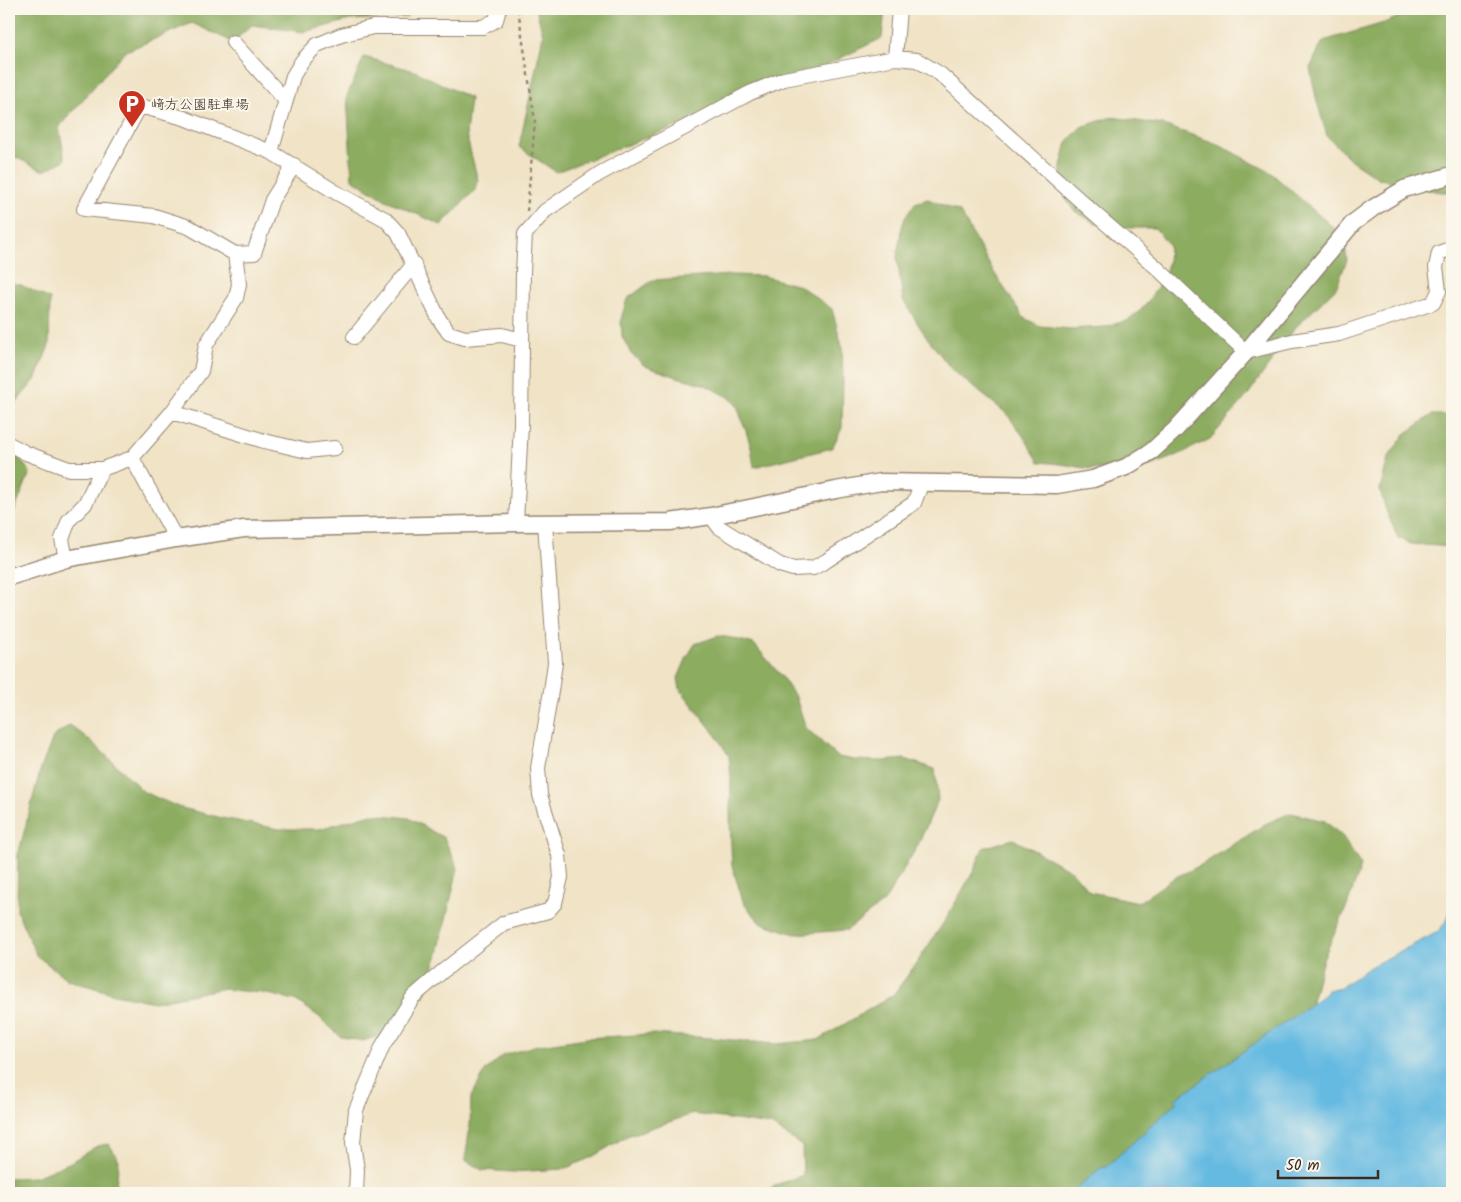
<svg xmlns="http://www.w3.org/2000/svg" width="1461" height="1202" font-family="Kalam,'Klee One',sans-serif">
	<rect width="100%" height="100%" fill="#fbf7ec"/>
	<filter id="ink" filterUnits="userSpaceOnUse"><feTurbulence type="fractalNoise" baseFrequency=".02" numOctaves="2"/><feDisplacementMap in="SourceGraphic" scale="10" xChannelSelector="R" yChannelSelector="G"/><feConvolveMatrix kernelMatrix="1 2 1 2 8 2 1 2 1" color-interpolation-filters="sRGB"/></filter>
	<filter id="wash" filterUnits="userSpaceOnUse"><feTurbulence type="fractalNoise" baseFrequency=".0096" numOctaves="4" result="noise"/><feDisplacementMap in="SourceGraphic" scale="20" xChannelSelector="R" yChannelSelector="G"/><feGaussianBlur stdDeviation="1.12" result="paint"/><feColorMatrix in="noise" values="0 0 0 0 0 0 0 0 0 0 0 0 0 0 0 0 0 1.4 0 .05"/><feComposite in="paint" operator="in"/></filter>
	<g filter="url(#wash)">
		<rect width="100%" height="100%" fill="#f0e3c6"/>
		<path fill="#8cac60" stroke="#646b3f" d="M9,9h406l-8,8 -57,3 -46,12 -52,-7 -19,17 -41,-19 -68,29 -65,75 6,33 -21,11 -35,-17z
			M536,9h349l-3,29 -99,48 -227,86 -37,-25 24,-112z
			M1418,9h34v183h-10l-32,-5 -32,-9 -27,-18 -24,-24 -11,-38 -6,-30 13,-27 61,-18z
			M364,57l51,14 55,27 -4,36 12,47 -3,9 -34,35 -55,-25 -34,-21 -5,-83z
			M1112,117l51,8 52,18 55,29 65,57 10,16 2,15 -11,28 -41,40 -48,68 -37,43 -32,16 -36,14h-51l-30,-5 -22,-2 -15,-25 -18,-24 -54,-43 -27,-35 -22,-35 -6,-43 4,-26 4,-14 10,-14 13,-4 32,13 33,59 31,47 16,8 31,3 33,-2 25,-7 16,-14 19,-29 4,-14 1,-18 -14,-17h-30l-30,-5 -22,-13 -8,-12 -4,-19v-13l6,-24 14,-15z
			M731,275l32,1 37,10 32,23 10,37 1,33 -1,49 -10,20 -78,19 -3,-20 -5,-16 -9,-25 -8,-9 -26,-13 -26,-7 -32,-11 -14,-12 -9,-18 -1,-17 6,-20 26,-19z
			M9,282l12,3 29,14 -1,47 -14,34 -20,24 -6,1z
			M1432,415h20v132l-41,-3 -13,-6 -11,-25 -7,-23 8,-32 17,-24z
			M9,446l21,26 -21,53z
			M718,636l14,2 22,6 28,33 14,21 10,30 32,29 16,3 28,1 23,-2 30,10 3,31 -20,45 -34,57 -37,28 -52,4 -34,-11 -17,-19 -12,-38 -2,-43 1,-45 -2,-22 -14,-22 -35,-45 -2,-11 9,-21 8,-13z
			M70,725l21,16 53,51 34,15 44,11 57,11h40l53,-15 37,4 35,20 14,30 -21,89 -13,39 -19,20 -20,18 -22,7 -22,-4 -23,-21 -23,-16 -32,-7 -43,-4 -66,13 -39,-8 -47,-14 -32,-25 -19,-44 1,-56 22,-84 13,-34z
			M1291,813l34,8 18,16 18,29 -14,40 -24,53 -14,53 -222,181h-324l15,-9 25,-9 -1,-29 -31,-21 -78,-11 -66,22 -35,21 -28,12 -51,3 -31,-2 -17,-10 5,-34 1,-29 15,-27 18,-15 30,-9 52,-8 66,-4 60,4 63,6 43,-4 75,-45 23,-31 30,-45 28,-49 9,-22 30,-9 59,32 18,21 49,10 35,-24 29,-14 64,-41z
			M109,1144l10,16 -4,33h-106v-15l26,-1 34,-14 28,-17z"/>
		<path fill="#65bae1" stroke="#507280" d="M1452,905v288h-380l28,-25 6,-1 71,-65 -3,-2 154,-108 -1,-2 14,-3 29,-20 68,-35 9,-12z"/>
	</g>
	<g filter="url(#ink)">
		<g fill="none" stroke-linecap="round" stroke-linejoin="round">
			<defs>
				<path id="minor" d="M233,42l53,59
					M895,58l4,-49
					M271,152l22,-76 9,-15 15,-16 24,-10 32,-8h110l13,-7 3,-11
					M294,165l-22,35 -18,53 -19,1 -46,-27 -35,-11 -70,-7 56,-103 44,12 87,34 66,41 48,26 13,14 41,86 10,14 16,5 37,-3 20,5
					M354,337l60,-73
					M172,412l92,29 43,10 28,-3
					M9,444l17,9 43,16h33l30,-11 40,-46 29,-41 5,-26 30,-47 3,-14 -4,-30
					M132,458l44,81
					M711,516l8,11 61,38 13,4 20,-1 13,-7 88,-58 8,-21
					M516,523l5,-99 2,-152 2,-38 20,-23 54,-37 55,-30 96,-51 34,-14 111,-21 22,2 23,14 154,139 62,54 90,85 46,-11 47,-7 94,-31 6,-12 -3,-24 3,-14 13,-5
					M66,559l-4,-20 7,-19 16,-16 17,-35
					M356,1193l1,-23 -4,-27 3,-33 27,-65 30,-48 30,-26 61,-48 44,-12 7,-8 6,-26 -2,-22 -19,-60 -2,-27 13,-77 4,-28 -10,-140"/>
				<path id="tertiary" d="M9,577l57,-18 110,-20 68,-10 272,-6 154,-1 41,-6 125,-26 45,-8 176,3 36,-6 33,-12 26,-16 23,-21 71,-78 107,-129 20,-15 31,-19 48,-14"/>
			</defs>
			<use href="#minor" stroke="#968672" stroke-width="16"/>
			<use href="#tertiary" stroke="#968672" stroke-width="19"/>
			<path stroke="#968672" stroke-width="2.5" stroke-dasharray="4 4" stroke-linecap="butt" d="M518,9l17,112 -8,90"/>
			<use href="#minor" stroke="#fff" stroke-width="14"/>
			<use href="#tertiary" stroke="#fff" stroke-width="16"/>
		</g>
	</g>
	<defs>
		<symbol id="parking-pin" viewBox="-11 -11 22 30"><path d="M0 17L-7.5 6A9.5 9.5 0 1 1 7.5 6Z" fill="#c8321e" stroke="#fbf7ec"/><path d="M-3.5-5.5H1a3.5 3.5 0 0 1 0 7H-1V5.5H-3.5ZM-1-3.4V-.6H.8a1.4 1.4 0 0 0 0-2.8Z" fill="#fff"/></symbol>
	</defs>
	<g fill-rule="evenodd">
		<use href="#parking-pin" x="116" y="88" width="32" height="43"/>
	</g>
	<g text-anchor="middle" stroke-width="4" stroke-linejoin="round" paint-order="stroke">
		<g font-size="14" fill="#3b2a1e" stroke="#fbf7ec" text-anchor="start">
			<text x="151" y="109">﨑方公園駐車場</text>
		</g>
	</g>
	<rect width="1461" height="1202" fill="none" stroke="#fbf7ec" stroke-width="30"/>
	<path d="M1278 1170v8h100v-8" fill="none" stroke="#3b2a1e" stroke-width="2.5"/>
	<text x="1286" y="1170" font-size="15" fill="#3b2a1e" stroke="#fbf7ec" stroke-width="4" paint-order="stroke">50 m</text>
</svg>
